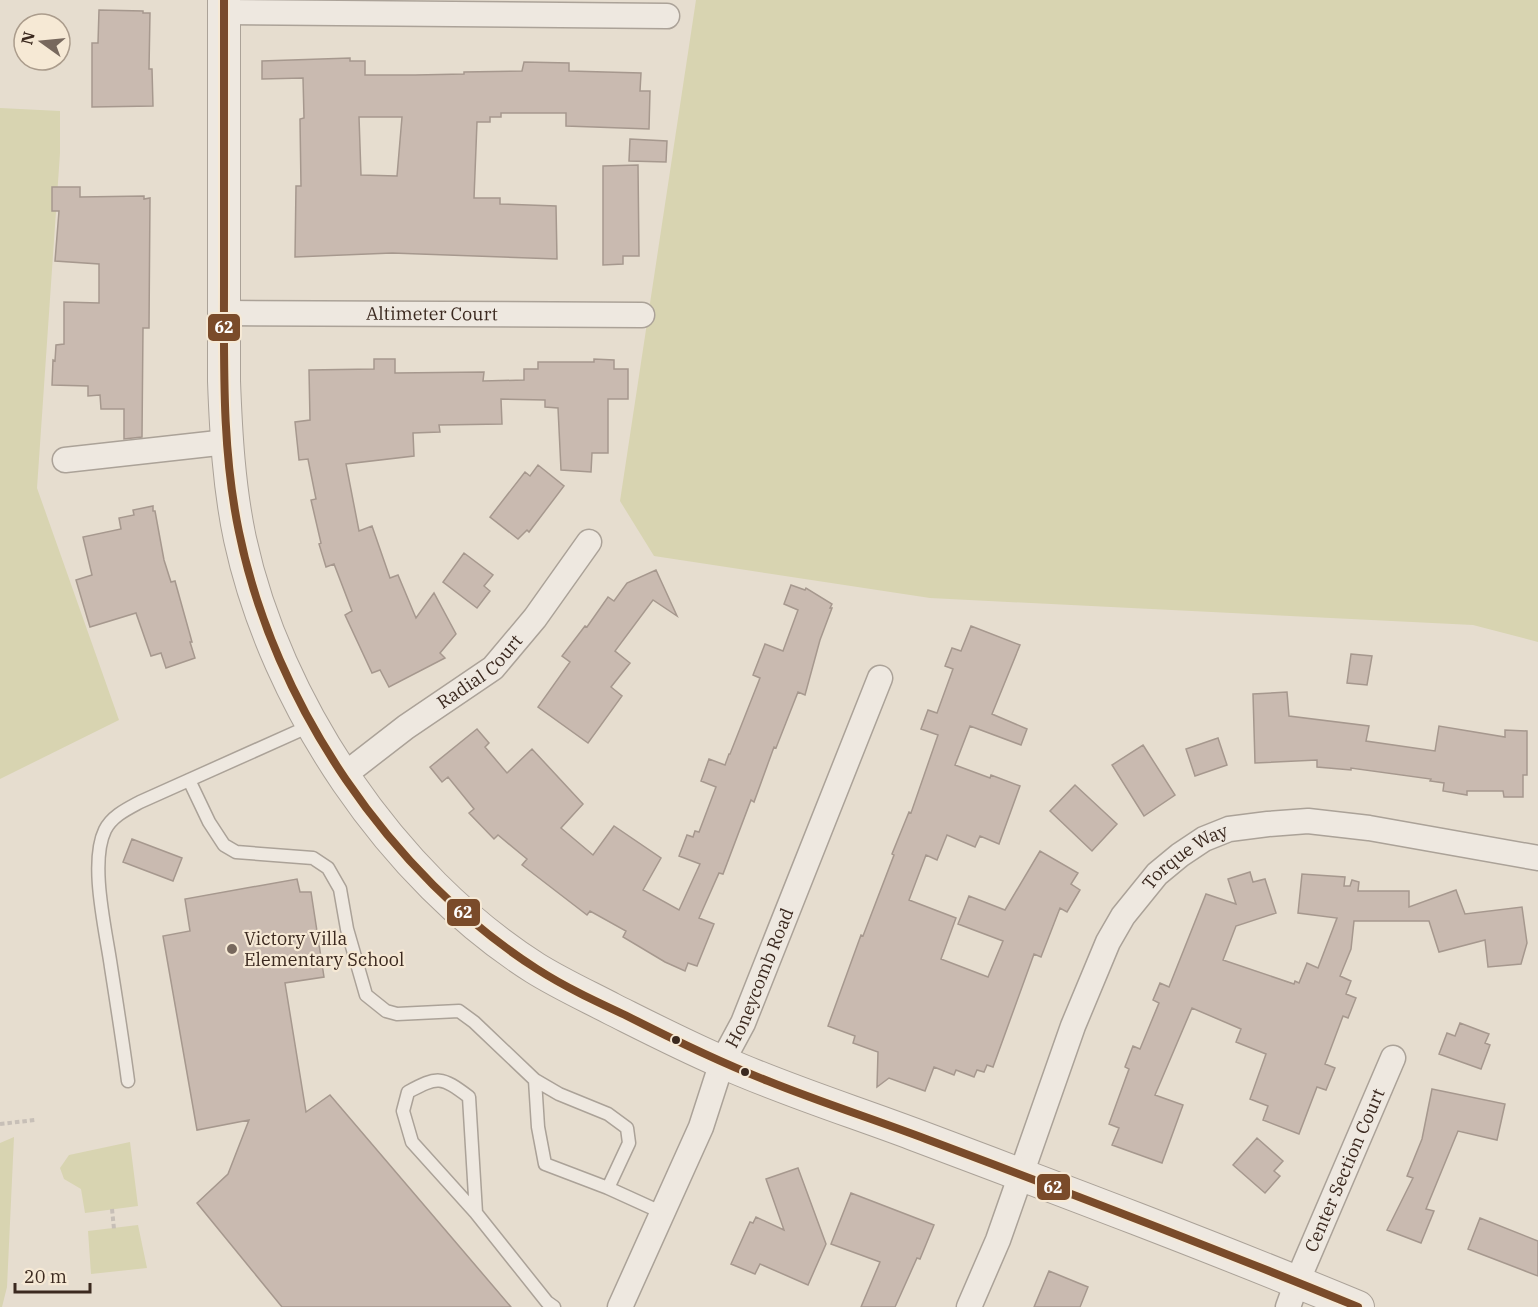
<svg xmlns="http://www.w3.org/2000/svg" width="1538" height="1307" font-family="'IBM Plex Serif',serif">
	<rect width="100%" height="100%" fill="#e6ddcf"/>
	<path fill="#d8d4b1" d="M696,0h842v642l-65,-17 -543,-27 -276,-42 -34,-55z
		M0,108l60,3v42l-23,335 82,232 -119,59z
		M14,1137l-7,150 -5,20h-2v-164z
		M130,1142l8,64 -53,7 -4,-24 -17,-10 -4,-11 9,-13z
		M138,1225l9,43 -56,6 -3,-43z"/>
	<path fill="#c9bab0" stroke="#a6988e" stroke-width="1.5" fill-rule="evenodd" d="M99,10l44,1v2h7l-1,56h3l1,37 -61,1v-64h6z
		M350,58v3h15v14h50l49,-1v-2l58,-1 2,-9 45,1v8l72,2 -1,18h10l-1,38 -83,-3v-13h-65v4h-11v5h-13l-3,76h26v6l56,2 1,53 -165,-6 -97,4 1,-71h5l-1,-67 4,-1 -1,-40 -41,1v-18zM359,117h43l-5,59 -36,-1z
		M630,139l37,2 -1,21 -37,-1z
		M638,165l1,91h-16v8l-20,1v-99z
		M52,187h28v10l64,-1v3l6,-1 -1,130h-6l-1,109 -18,2v-30h-23l-1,-14 -12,1v-10l-36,-1 1,-25 2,1 1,-16 8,-1v-42l35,1v-39l-44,-3 4,-50h-7z
		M374,359h21v14l89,-1 -1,9 41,-1v-11h14v-7h56v-3l20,1v9h14v30h-20v54h-16l-1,19 -30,-2 -3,-62 -13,-1v-7l-44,-1 1,25 -63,1 1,7 -27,1 1,23 -68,8 13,67 13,-5 18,52 8,-3 18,43 18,-25 22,41 -16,19 5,5 -56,29 -9,-17 -8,3 -27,-58 7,-4 -18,-47 -8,3 -7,-23 2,-1 -10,-43 5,-1 -8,-40 -9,1 -4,-38 15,-2 -1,-50 65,-1z
		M538,465l26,21 -35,46 -2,-2 -9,9 -28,-22 35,-45 5,4z
		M153,506v5h2l9,49 7,22 4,-1 17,61h-2l5,16 -29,10 -5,-15 -10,3 -15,-43 -46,14 -14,-47 16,-5 -9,-38 38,-8 -2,-11 15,-3 -1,-5z
		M464,553l29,22 -9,11 6,5 -13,17 -34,-26z
		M656,570l21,46 -24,-16 -38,51 15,12 -19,24 11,9 -34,47 -50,-36 32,-45 -8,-6 23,-30 2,1 21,-30 6,4 13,-18z
		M791,585l14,5 1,-2 26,16 -2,4h2l-12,32 -15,55 -7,-3 -22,56 -2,-1 -20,55 -3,-2 -28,74 -4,-1 -20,45 15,6 -17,42 -9,-3 -3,8 -20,-9 -42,-25 3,-6 -36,-20 -3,4 -65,-50 5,-6 -29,-24 -4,4 -25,-26 5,-4 -26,-32 -6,5 -12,-15 47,-38 12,14 -4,4 22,26 25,-24 51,55 -22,24 32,27 21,-29 47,32 -18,32 36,20 21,-46 -21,-8 8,-21 6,2 2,-6 4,1 17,-45 -15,-6 8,-22 16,6 4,-11h1l30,-76 -7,-3 12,-31 18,7 15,-41 -14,-6z
		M971,626l49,19 -28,69 35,15 -6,16 -51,-19 -15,39 35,13 1,-3 29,11 -21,58 -19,-8 -5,11 -28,-12 -10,25 -11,-5 -17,45 47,18 -15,41 47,18 15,-36 -45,-17 11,-28 36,14 35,-59 38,22 -7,11 9,6 -13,22 -7,-4 -19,49 -7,-3 -41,113 -6,-2 -3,7 -7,-2 -3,7 -18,-7 -2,5 -20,-8 -9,24 -36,-13 -12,9 1,-35 -25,-9 2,-7 -27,-10 33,-91 2,1 31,-81 -2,-1 17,-42 2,1 27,-78 -17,-6 7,-19 9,3 16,-44 -8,-3 7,-18 9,3z
		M1351,654l21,2 -5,29 -20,-2z
		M1287,692l2,24 80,10 -3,15 69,10 4,-25 66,11v-7l22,1v44h-4v22h-19l-1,-6h-36v4l-24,-4 1,-8 -14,-2 1,-2 -80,-11v2l-34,-3v-7l-62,3 -2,-69z
		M1218,738l9,27 -32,11 -9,-27z
		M1143,745l32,50 -31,21 -32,-51z
		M1075,785l42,39 -25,27 -42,-40z
		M132,839l50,19 -9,23 -50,-19z
		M1250,872l3,10 12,-3 11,34 -40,13 -13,34 71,24 1,-3 4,2 8,-20 11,5 19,-50 -39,-5 4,-39 43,3 -1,9h6l2,-6 7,2 -1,9h51v16l47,-17 9,24 57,-7 5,36 -6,21 -33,3 -3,-27 -46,12 -10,-31h-75l-3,28 -11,27 11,5 -5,13 10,4 -8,20 -5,-2 -18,48 10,4 -9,22 -9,-3 -18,47 -36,-14 5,-14 -18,-7 16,-45 -30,-12 5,-13 -49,-21 -37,87 28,10 -21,58 -50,-18 7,-17 -10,-4 20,-55 -4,-2 8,-21 7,3 19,-46 -6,-3 7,-17 9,4 37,-93 30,10 -8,-25z
		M297,879l3,13h11l13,85 -39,6 21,129 24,-17 181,212h-229l-85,-104 31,-29 21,-54 -52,10 -34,-194 27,-5 -5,-32z
		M1460,1023l29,11 -4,9 5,2 -9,24 -42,-15 8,-21 8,3z
		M1432,1089l73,15 -8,36 -39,-9 -32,78 8,2 -13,32 -34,-13 26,-52 -6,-2 15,-37z
		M1257,1138l26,23 -9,10 6,5 -15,17 -32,-28z
		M798,1168l28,76 -18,41 -48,-21 -5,10 -24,-10 19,-42 3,1 3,-6 28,13 -18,-51z
		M851,1193l83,32 -14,34 -3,-1 -22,49h-34l19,-45 -49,-18z
		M1480,1218l58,23v35l-70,-27z
		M1049,1271l39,16 -8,20h-46z"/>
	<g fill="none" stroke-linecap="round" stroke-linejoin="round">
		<defs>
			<path id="service" d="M189,780l20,42 15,23 12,7 77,6 15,10 12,21 7,40 19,66 20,16 11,3 62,-3 15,11 61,58 24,14 49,20 19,14 2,15 -21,45
				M535,1080l3,47 7,37 63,24 55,25
				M128,1081c-5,-38 -11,-76 -17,-114 -5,-36 -22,-104 -6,-137 7,-14 22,-21 35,-28l172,-77
				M476,1213l-7,-116c-28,-21 -31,-21 -61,-5l-5,19 9,31 64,71 71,89 7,5"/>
			<g id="minor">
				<path d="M224,12l443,4"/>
				<path id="s1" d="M224,313l418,2"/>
				<path d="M65,460l162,-18"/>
				<path id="s2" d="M344,775l62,-48 87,-59 42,-50 54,-76"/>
				<path id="s3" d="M620,1307l81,-180 21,-65 21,-39 137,-345"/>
				<path id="s4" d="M969,1307l29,-67 75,-214 35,-84 15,-26 34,-42 23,-19 24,-16 25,-10 39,-5 40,-3 61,7 169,30"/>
				<path id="s5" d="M1288,1307l9,-25 96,-224"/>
			</g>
			<path id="tertiary" d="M224,0v381c2,53 5,106 16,158 36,166 152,338 295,429 24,15 52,28 77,41 36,18 71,36 108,52 62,28 129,49 193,73 149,56 298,112 445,173"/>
		</defs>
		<use href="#service" stroke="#aba298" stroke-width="15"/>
		<use href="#minor" stroke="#aba298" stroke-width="27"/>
		<use href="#tertiary" stroke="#aba298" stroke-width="34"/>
		<path stroke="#c7bfb7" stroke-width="4" stroke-dasharray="4.5 3" stroke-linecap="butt" d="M0,1124l35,-4
			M112,1209l2,20"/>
		<use href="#service" stroke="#eee8e0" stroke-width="12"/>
		<use href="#minor" stroke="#eee8e0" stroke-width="24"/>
		<use href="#tertiary" stroke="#eee8e0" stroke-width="32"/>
		<defs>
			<path id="bus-1" d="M224,0c0,95 0,191 0,286 0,82 -2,165 15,246 35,172 151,343 298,437 28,18 58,32 88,46 47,24 94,47 143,66 52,21 105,38 158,58 144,54 289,109 432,168"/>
		</defs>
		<use href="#bus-1" stroke="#f6e9d5" stroke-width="12"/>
		<use href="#bus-1" stroke="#7a4b2a" stroke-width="8"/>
	</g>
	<circle fill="#77685d" stroke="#f6e9d5" stroke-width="2" cx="232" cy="949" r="6"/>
	<g fill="#3b291f" stroke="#f6e9d5" stroke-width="2">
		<circle cx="676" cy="1040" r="5"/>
		<circle cx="745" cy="1072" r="5"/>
	</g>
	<g text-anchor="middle" stroke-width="4.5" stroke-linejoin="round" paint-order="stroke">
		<g font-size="18" fill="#3b291f" stroke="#f6e9d5">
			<text dy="6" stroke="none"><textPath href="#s1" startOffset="208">Altimeter Court</textPath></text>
			<text dy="6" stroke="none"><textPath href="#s2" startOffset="171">Radial Court</textPath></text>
			<text dy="6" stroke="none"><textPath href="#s4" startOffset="508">Torque Way</textPath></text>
			<text dy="6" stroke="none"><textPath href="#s3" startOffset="358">Honeycomb Road</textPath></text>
			<text dy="6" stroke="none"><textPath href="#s5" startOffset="148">Center Section Court</textPath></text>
		</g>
		<g font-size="18" fill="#3b291f" stroke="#f6e9d5" text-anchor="start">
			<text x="244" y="945">Victory Villa<tspan x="244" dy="21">Elementary School</tspan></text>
		</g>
	</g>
	<g stroke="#f6e9d5" stroke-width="2">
		<rect x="207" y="313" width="34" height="29" rx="6" fill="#7a4b2a"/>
		<rect x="446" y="898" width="35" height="29" rx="6" fill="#7a4b2a"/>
		<rect x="1036" y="1173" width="35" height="28" rx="6" fill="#7a4b2a"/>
	</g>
	<g font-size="16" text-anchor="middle" font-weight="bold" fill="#fff">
		<text x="224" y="333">62</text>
		<text x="463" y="918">62</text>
		<text x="1053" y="1193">62</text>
	</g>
	<g transform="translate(42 42) rotate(285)"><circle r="28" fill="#f6e9d5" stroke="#ab9c8c" stroke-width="1.5"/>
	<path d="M0-4.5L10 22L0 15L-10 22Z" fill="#77685d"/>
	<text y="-9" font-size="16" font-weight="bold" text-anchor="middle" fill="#3b291f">N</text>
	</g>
	<path d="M15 1283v9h75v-9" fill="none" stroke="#3b291f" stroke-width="3"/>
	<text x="24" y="1283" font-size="18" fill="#3b291f" stroke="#f6e9d5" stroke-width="4.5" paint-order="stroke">20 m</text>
</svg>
